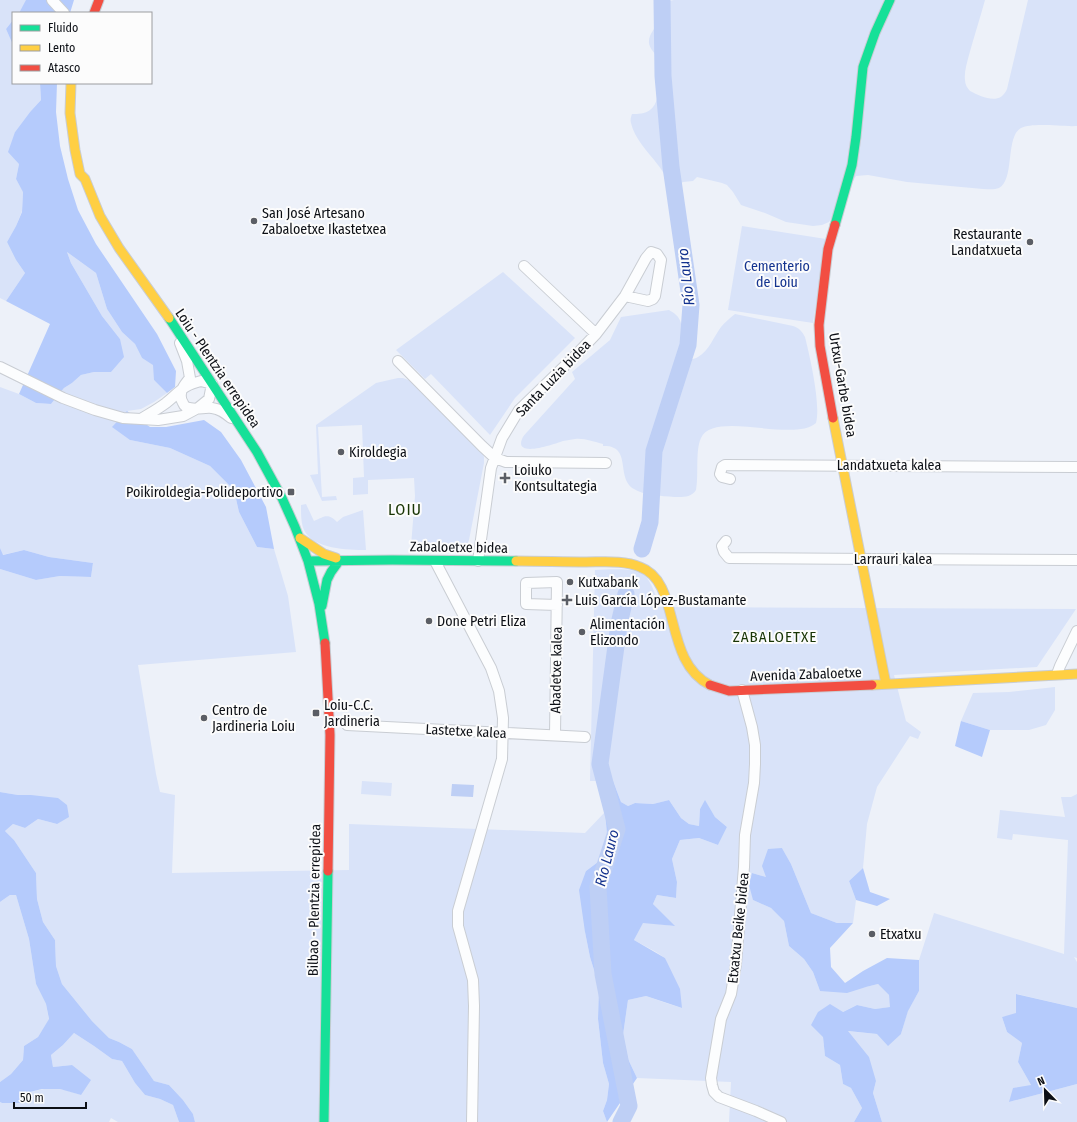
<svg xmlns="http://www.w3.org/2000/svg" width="1077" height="1122" font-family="'Fira Sans Condensed',sans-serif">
	<rect width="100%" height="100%" fill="#edf1f9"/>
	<path fill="#d9e3f9" d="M0,0h27l-8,13h-6v7l-7,9 7,16v38h27l1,17 -11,12 -15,20 4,32 -3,15 7,12 -1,20 -6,15 -9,16 9,18 9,13 -19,28 -6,-3z
		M665,0l4,1 5,-1h311c-5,18 -11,37 -16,55 -2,8 -5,17 -4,25 0,4 2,8 5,11 12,6 30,15 37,-2l21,-89h49v126c-14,1 -44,-4 -56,2 -16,9 -6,52 -22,60 -5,2 -11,1 -16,1l-76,-7 -39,-7 -12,1 -27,46 -7,3 -9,1 -27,-4 -21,-9 -24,-8 -8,-13 -6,-7 -5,-2 -25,-6 -4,4 -10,1 -7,4c-9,-4 -12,-14 -18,-21 -9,-12 -24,-27 -27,-42 -1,-3 0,-6 1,-9 6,0 13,0 18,-4 11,-7 12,-39 8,-50 -2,-7 -10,-12 -9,-19 0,-7 7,-14 10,-20 2,-6 4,-14 6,-21z
		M742,226l84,13 -13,84 -85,-13z
		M67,252l29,21 11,36 15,23 13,12 7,14 12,7v15l13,13 -13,9 -13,7 -14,2 3,29 40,8 40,18 24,24 5,22 18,35 17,2 14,47 8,56 -158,13 18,109 4,18 15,3 -3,78 177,-3v-46l236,9 20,-21 3,33 -10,17 -12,9 -1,61 5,25 9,29 -1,33 5,44 6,21 -2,16 -4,11 4,11h-412l-2,-8 -10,-14 -14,-15 -15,-4 -22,-32 -13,-7 -10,-4 -17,-17 -30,-37 -6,-18 -1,-26 -12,-18 -6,-23 -1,-26 -22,-33 -9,-9 8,-7 12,4 13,-9 19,5 -26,-29h-13l-18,-3v-223l36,11 24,-4 31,1 2,-14 -44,-6 -25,-7 -22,5 -2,-7v-161l19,7 17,9 15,1 13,-16 8,-5 9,-8 13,-3h17l9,-33 -18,-23 -31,-53z
		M503,272l72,66 -60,60 -25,37 -59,-61 -6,5 -29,-29z
		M669,310c5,3 10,6 12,13 3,8 -3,45 17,34 11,-6 16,-21 23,-30 4,-5 9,-9 14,-13l58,12c6,2 9,5 12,11 5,20 16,68 11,86 -22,20 -102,-13 -115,15 -6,13 -2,37 -5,52 -5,8 -14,7 -22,7 -12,-1 -31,-2 -40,-8 -19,-11 -1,-44 -31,-43v-2c-9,-2 -18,-6 -28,-5 -4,1 -8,1 -12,2 -6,2 -49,18 -41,-2 1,-3 4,-6 6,-8l47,-52 -3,-7 38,-32 11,-23z
		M398,378h5l8,3 71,71 2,5v6l-15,77 -2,5 -5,2 -51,-1 4,-50 -1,-18 -46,2v14l-15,1v-17l11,-1 -2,-52 -44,2 4,70 14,-1 1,4 -15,1 -12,-26 8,-1 -2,-49 60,-42z
		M306,504l8,17c11,-5 14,-8 23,1l6,-5 20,-7 3,40c-18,0 -53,-1 -62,-20 -3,-7 -3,-16 -3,-25z
		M595,570c14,0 42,-4 52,8 6,8 9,19 13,29l416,2 -39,58 -143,8 12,46 15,11 -3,7 -8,-3 -33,51 -10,37 -4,44 -14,13 7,19 -3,23h-16l-26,-10 -20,-49 -9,-16 -16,29 -14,-4 1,27 18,8 13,13 5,25 15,13 9,13 7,19 46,-4 12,-3 11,11 2,12 -16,2 -18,-4 -14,7 -20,25 2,19 15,9 3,19 8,4 11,20 -8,14h-125l2,-40 -94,-4 -9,-19 -5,-24 5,-35 18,-4 20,7 16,5 -17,-50 -9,-6 -22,-12 9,-18 31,4 -21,-22 4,-9 19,3 1,-16 -5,-23 8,-19 19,-2 19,7 9,-18 -12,-10 -10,-16 -5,8 -1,17 -10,-2 -8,-6 -12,-18 -16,4 -18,-1 -7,3 -7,-4 -8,-21h-23z
		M1055,687v23l-9,15 -17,5h-39l-29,-9 12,-28 36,-1z
		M362,781l30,2 -1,13 -30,-2z
		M1077,794v164l-3,-1 3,5v46l-60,-14 -1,20 -14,3 5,15 15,11 -4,19 13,23 -22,17 68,-18v38h-195l-9,-29 3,-12 -29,-50 30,3h24l7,-24 11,-19v-31l15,-47 130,41 4,-114 -55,-6 -1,6 -15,-2 3,-28 65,7 -4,-20h10z
		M10,895h6l13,44 7,45 10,20 3,16 -11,17 -14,9 -1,14 -12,14 -11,8v-180z
		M74,1033l20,13 18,13 10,2 13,22 10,12 15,4 13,6 6,17h-61l-7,-4 -2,4h-109v-20l2,1c18,-7 37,-17 58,-14 7,1 14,4 21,6l-9,-30 -19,2 -2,-12 12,-10z"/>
	<path fill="#b5cbfc" d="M26,0h48l-4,13h-51z
		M13,20v25l-7,-16z
		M40,83h17l-1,29 4,34 8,33 10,31 18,34 61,90 19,37 -1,16 -8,6 -13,-13 -1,-15 -11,-7 -7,-14 -13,-12 -15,-23 -11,-36 -29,-21 4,11 31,53 18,23 4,18 -13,15h-17l-13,3 -9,8 -8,5 -13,16 -15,-1 -17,-9 31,-70 -44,-23 19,-28 -9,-13 -9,-18 9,-16 6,-14 1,-20 -7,-13 3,-15 -11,-12 7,-20 15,-20 11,-12z
		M127,411l23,16h16l38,-7 17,12 20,28 25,47 8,42 -17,-2 -18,-35 -5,-22 -24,-24 -40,-18 -40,-8 -18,-13z
		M0,548l3,7 21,-5 25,7 44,6 -2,14 -31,-1 -24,4 -36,-11z
		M961,721l29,9 -8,27 -27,-11z
		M613,781l8,21 7,4 7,-3 18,1 16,-4 12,18 8,6 10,2 1,-17 5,-9 10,17 12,10 -9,18 -19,-7 -19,2 -8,19 5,23 -1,16 -19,-3 -4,9 22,22 -32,-3 -9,17 31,18 15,31 2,19 -36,-12 -18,4 -5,35 5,24 9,19 -30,44 -4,-11 4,-11 2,-16 -6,-21 -5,-44 1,-33 -9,-29 -5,-25 -6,-42 7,-19 12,-9 10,-17 -3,-33 8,-9z
		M0,792l18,3h13l27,3 9,7 2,12 -12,7 -19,-5 -13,9 -12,-4 -8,7 9,9 22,33 1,26 6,23 12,18 1,26 6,18 30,37 17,17 10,4 13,7 22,32 15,4 14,15 10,14 2,8h-16l-6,-17 -13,-6 -15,-4 -10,-12 -13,-22 -10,-2 -18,-13 -20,-13 -11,12 -12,10 2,12 19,-2 19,15 -10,15 -21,-6h-18l-16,4 -4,10h-20l-2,-1v-20l11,-8 12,-14 1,-14 14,-9 11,-18 -3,-15 -10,-20 -7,-45 -13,-44h-6l-10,7z
		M782,848l9,16 20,49 26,10h16l-23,25 1,19 14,16 18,-12 24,-13 32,2v31l-11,20 -7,23 -13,12 -11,-12 -29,-3 21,26 7,24 -3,12 9,29h-28l8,-14 -11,-20 -8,-4 -3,-19 -15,-9 -2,-19 -12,-12 7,-13 12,-8 13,8 14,-7 18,4 15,-2 -1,-12 -11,-11 -12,3 -19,6 -27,-2 -7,-19 -9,-13 -15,-13 -5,-25 -13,-13 -18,-8 -4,-15 3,-12 14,4 -4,-11 6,-17z
		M863,868l7,24 20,7 -13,7 -21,-6 -7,-19z
		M1016,994l61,14v76l-68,18 4,-14 18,-3 -13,-23 4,-19 -15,-11 -5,-15 14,-4z"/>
	<path fill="#becff5" d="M452,784l22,1 -1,12 -22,-1z"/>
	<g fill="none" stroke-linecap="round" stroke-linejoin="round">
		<path stroke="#becff5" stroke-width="17" d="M642,549l8,-27 4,-71 34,-106 3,-40 -20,-138 -8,-91 -1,-76
			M621,1122l8,-16 -26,-132 -5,-87 19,-58 -17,-65 19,-140 7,-30"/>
		<defs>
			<path id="street" d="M52,0l12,13
				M524,266l72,68
				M180,343l7,18 3,17c-6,7 -13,16 -7,25 1,3 4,5 7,5 7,2 15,-1 22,0 8,1 13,5 19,10
				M398,361l84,85 13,12 11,4 100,1
				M0,367l63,31 32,12 28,8 18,1
				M201,381l11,3 -3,15 -11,9 -15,8 -25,4 -17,-1c8,-5 17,-10 25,-16 14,-11 15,-17 35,-22z
				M730,479l-8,-2 -2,-3 2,-7 3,-2 352,2
				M726,541l-4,5 2,6 5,6 147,1 201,1
				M435,561l56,107 8,23 4,27 -1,41 -44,152v15l15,54 1,26 -2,116
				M478,561l13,-93 11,-30 17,-28 55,-53 22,-23 29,-38 21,-38 5,-6 6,2 4,6 -6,36 -2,3 -5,2 -23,-5
				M1057,674l3,-8 17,-35
				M742,690l10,37 3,18v19l-1,19 -9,52 -1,32 -8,97 -5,30 -10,25 -10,59 1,7 2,7 5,5 37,14 25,11
				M347,725l238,12
				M555,735l2,-153 -31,1v21l31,1"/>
			<path id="fast" d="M835,225l17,-60 4,-28 7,-70 12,-34 15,-33
				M169,318l88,134 25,46 13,29 13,34
				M322,606l5,-26 4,-8 8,-11
				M325,643l-6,-39 -11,-43 84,-1 124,1
				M324,1122l4,-251"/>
			<path id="slow" d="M71,83l-1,30 5,37 5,24 5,5 15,37 19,32 50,70
				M833,418l53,266
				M300,538l24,16 12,4
				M516,561c24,0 47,1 70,1 18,0 38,-2 54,5 42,15 22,94 70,118
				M872,685l205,-11"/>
			<path id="jam" d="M94,13l5,-13
				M833,418l-13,-72 -1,-21 9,-76 7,-24
				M325,643l5,92 -2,136
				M710,685l19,6 143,-6"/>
		</defs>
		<use href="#street" stroke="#c9cdd3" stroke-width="12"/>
		<use href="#fast" stroke="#c9cdd3" stroke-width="11"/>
		<use href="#slow" stroke="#c9cdd3" stroke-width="11"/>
		<use href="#jam" stroke="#c9cdd3" stroke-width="11"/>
		<use href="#street" stroke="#fcfdfe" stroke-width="10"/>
		<use href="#fast" stroke="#16e098" stroke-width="9"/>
		<use href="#slow" stroke="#ffcf43" stroke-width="9"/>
		<use href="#jam" stroke="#f24e42" stroke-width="9"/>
	</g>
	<g fill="#5b5e65" stroke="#fcfcfc" stroke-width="1.5">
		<circle cx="254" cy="221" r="4"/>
		<circle cx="1030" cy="242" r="4"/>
		<circle cx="341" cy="452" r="4"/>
		<path d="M503 472h4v4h4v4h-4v4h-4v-4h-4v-4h4z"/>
		<rect x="287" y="488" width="8" height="8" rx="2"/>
		<circle cx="570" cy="582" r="4"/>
		<path d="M565 594h4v4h4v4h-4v4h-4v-4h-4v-4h4z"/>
		<circle cx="429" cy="621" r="4"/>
		<circle cx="582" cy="632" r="4"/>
		<rect x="312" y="709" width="8" height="8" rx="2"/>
		<circle cx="204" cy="718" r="4"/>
		<circle cx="872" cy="934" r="4"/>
	</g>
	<g text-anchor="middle" stroke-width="4" stroke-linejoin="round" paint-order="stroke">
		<g font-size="14" fill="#0c0f15" stroke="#fcfcfc" text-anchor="start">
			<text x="262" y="218">San José Artesano<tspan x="262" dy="16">Zabaloetxe Ikastetxea</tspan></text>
			<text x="1022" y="239" text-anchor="end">Restaurante<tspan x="1022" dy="16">Landatxueta</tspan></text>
			<text x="349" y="457">Kiroldegia</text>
			<text x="514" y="475">Loiuko<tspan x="514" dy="16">Kontsultategia</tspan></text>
			<text x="283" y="497" text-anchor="end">Poikiroldegia-Polideportivo</text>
			<text x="578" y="587">Kutxabank</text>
			<text x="575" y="605">Luis García López-Bustamante</text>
			<text x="437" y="626">Done Petri Eliza</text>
			<text x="590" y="629">Alimentación<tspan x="590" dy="16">Elizondo</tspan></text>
			<text x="324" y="710">Loiu-C.C.<tspan x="324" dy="16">Jardineria</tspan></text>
			<text x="212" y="715">Centro de<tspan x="212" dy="16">Jardineria Loiu</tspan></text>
			<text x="880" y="939">Etxatxu</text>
		</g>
		<g font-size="14" fill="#14338f" stroke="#fcfcfc">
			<text x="777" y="271">Cementerio<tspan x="777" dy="16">de Loiu</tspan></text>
		</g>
		<g font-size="14" fill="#0c0f15" stroke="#fcfcfc">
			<text transform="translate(218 368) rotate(56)" y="5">Loiu - Plentzia errepidea</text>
			<text transform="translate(553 378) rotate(-46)" y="5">Santa Luzia bidea</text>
			<text transform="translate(843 385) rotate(80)" y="5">Urtxu-Garbe bidea</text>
			<text x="889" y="470">Landatxueta kalea</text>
			<text transform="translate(459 547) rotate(1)" y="5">Zabaloetxe bidea</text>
			<text x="893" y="564">Larrauri kalea</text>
			<text transform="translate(556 670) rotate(-89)" y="5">Abadetxe kalea</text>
			<text transform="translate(806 674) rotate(-2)" y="5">Avenida Zabaloetxe</text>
			<text transform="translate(466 731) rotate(3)" y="5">Lastetxe kalea</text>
			<text transform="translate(314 900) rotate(-89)" y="5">Bilbao - Plentzia errepidea</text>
			<text transform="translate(738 928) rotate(-84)" y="5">Etxatxu Beike bidea</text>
		</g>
		<g font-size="15" font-style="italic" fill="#12318d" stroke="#fcfcfc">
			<text transform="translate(686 277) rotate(-97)" y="5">Río Lauro</text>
			<text transform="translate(607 858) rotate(-76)" y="5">Río Lauro</text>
		</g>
		<g font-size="15" letter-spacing="1" fill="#183505" stroke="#fcfcfc">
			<text x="775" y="642">ZABALOETXE</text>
		</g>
		<g font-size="16" letter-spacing="1" fill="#183505" stroke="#fcfcfc">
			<text x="405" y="515">LOIU</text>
		</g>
	</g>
	<rect x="12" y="12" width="140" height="72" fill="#fcfcfc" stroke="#9c9da0"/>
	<rect x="20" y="25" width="20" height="6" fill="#16e098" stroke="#9c9da0"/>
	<text x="48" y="32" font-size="12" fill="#0c0f15">Fluido</text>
	<rect x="20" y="45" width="20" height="6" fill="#ffcf43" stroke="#9c9da0"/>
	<text x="48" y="52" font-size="12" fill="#0c0f15">Lento</text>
	<rect x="20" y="65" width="20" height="6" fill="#f24e42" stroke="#9c9da0"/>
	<text x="48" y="72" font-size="12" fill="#0c0f15">Atasco</text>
	<g transform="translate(1045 1090) rotate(337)" stroke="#fcfcfc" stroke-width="3" paint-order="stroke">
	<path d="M0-3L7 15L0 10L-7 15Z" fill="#0c0f15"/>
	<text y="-6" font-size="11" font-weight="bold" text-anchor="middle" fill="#0c0f15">N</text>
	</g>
	<path d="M14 1102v6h72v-6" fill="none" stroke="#0c0f15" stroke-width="2"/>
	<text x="20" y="1102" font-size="12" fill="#0c0f15" stroke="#fcfcfc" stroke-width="3" paint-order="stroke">50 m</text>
</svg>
